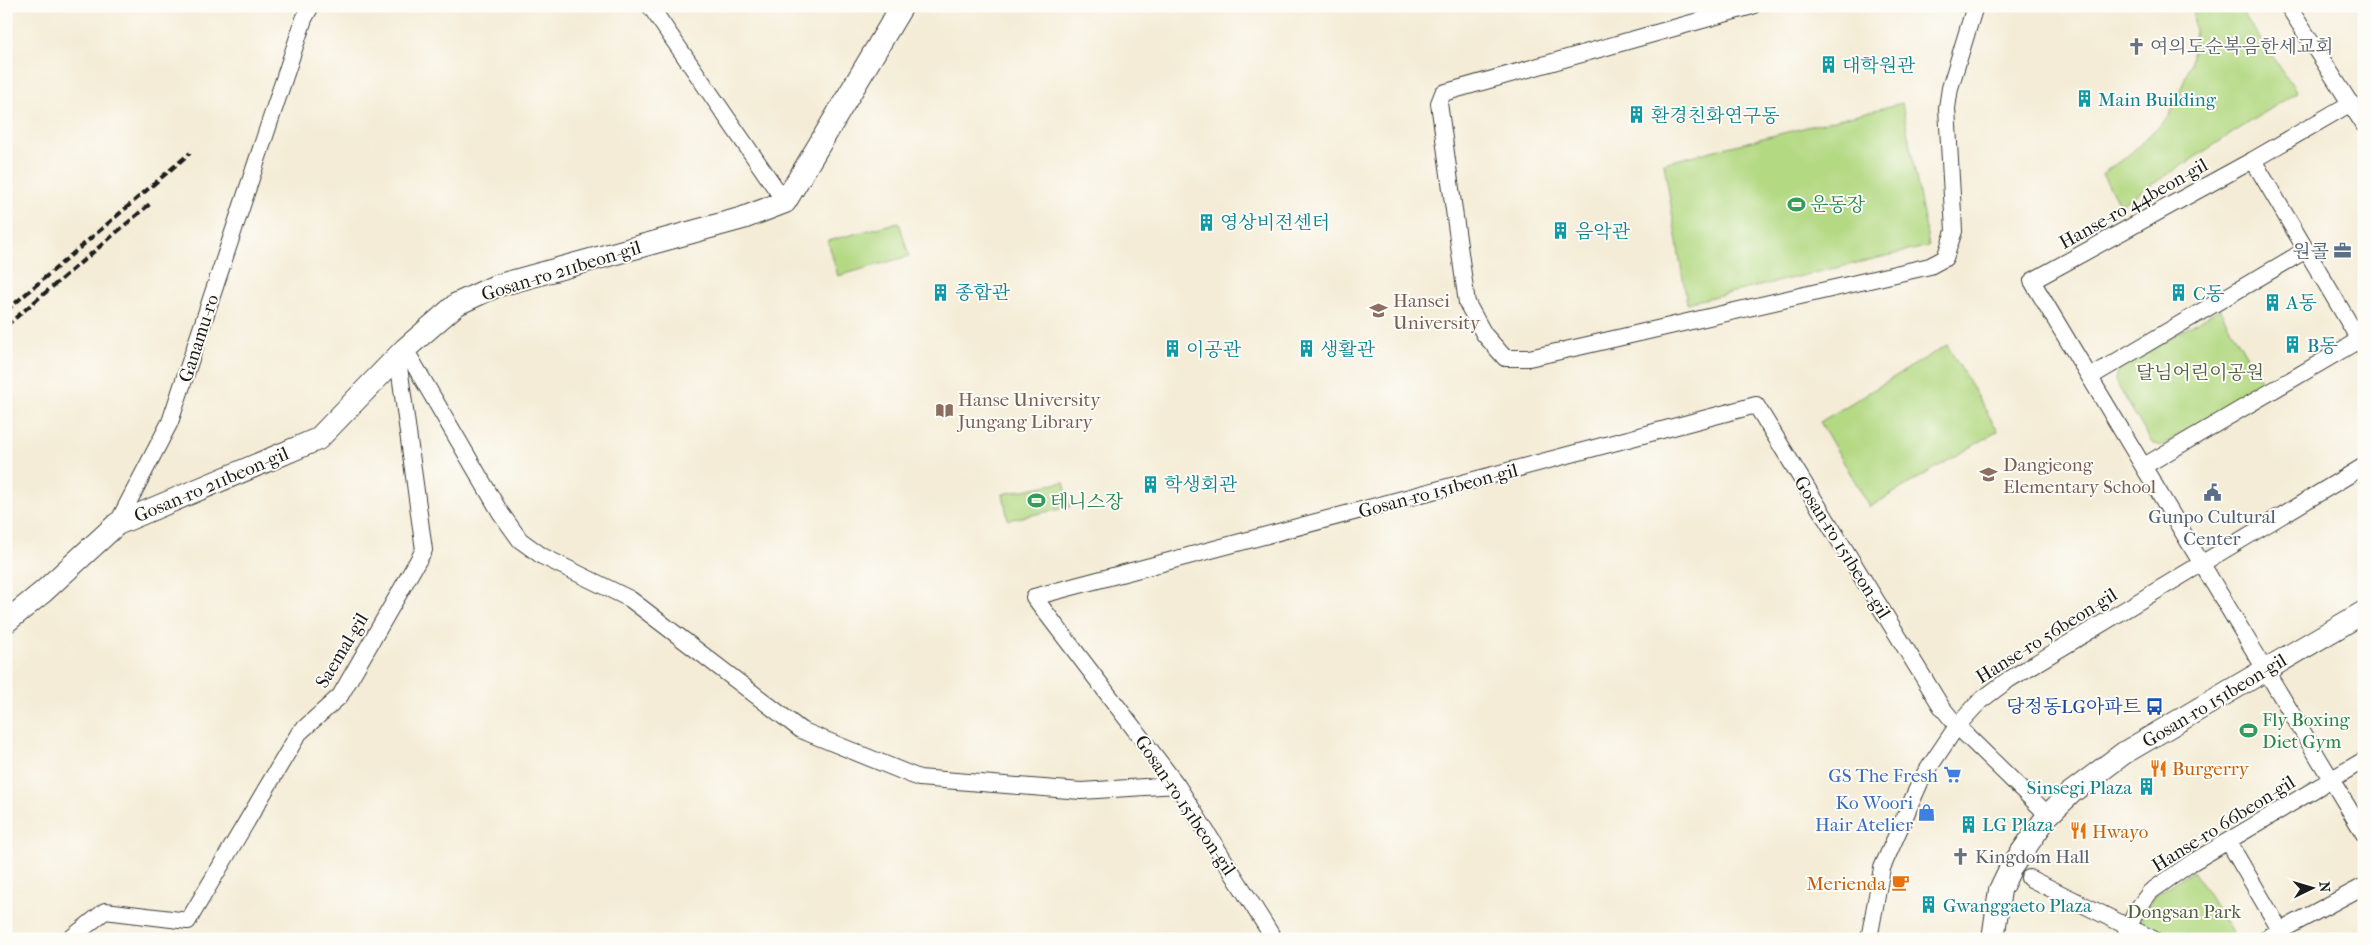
<svg xmlns="http://www.w3.org/2000/svg" width="2370" height="945" font-family="'IM FELL French Canon','Noto Serif KR',serif">
	<rect width="100%" height="100%" fill="#fdfcf7"/>
	<filter id="ink" filterUnits="userSpaceOnUse"><feTurbulence type="fractalNoise" baseFrequency=".02" numOctaves="2"/><feDisplacementMap in="SourceGraphic" scale="10" xChannelSelector="R" yChannelSelector="G"/><feConvolveMatrix kernelMatrix="1 2 1 2 8 2 1 2 1" color-interpolation-filters="sRGB"/></filter>
	<filter id="wash" filterUnits="userSpaceOnUse"><feTurbulence type="fractalNoise" baseFrequency=".0096" numOctaves="4" result="noise"/><feDisplacementMap in="SourceGraphic" scale="20" xChannelSelector="R" yChannelSelector="G"/><feGaussianBlur stdDeviation="1.12" result="paint"/><feColorMatrix in="noise" values="0 0 0 0 0 0 0 0 0 0 0 0 0 0 0 0 0 1.4 0 .05"/><feComposite in="paint" operator="in"/></filter>
	<g filter="url(#wash)">
		<rect width="100%" height="100%" fill="#f4ecd6"/>
		<path fill="#b4d983" stroke="#687a50" d="M2192,6h46l59,86 -177,113 -18,-31 29,-21 39,-38 21,-52 4,-32z
			M1902,103l27,143 -242,57 -23,-140z
			M899,222l10,34 -71,20 -10,-35z
			M2219,309l45,76 -103,61 -9,-3 -37,-62 2,-11z
			M1947,345l51,86 -128,76 -50,-85z
			M1064,482l6,25 -62,13 -5,-26z
			M2193,871l43,68h-107l25,-43z"/>
	</g>
	<g filter="url(#ink)">
		<g fill="none" stroke-linecap="round" stroke-linejoin="round">
			<defs>
				<path id="street" d="M650,6l135,196
					M1752,6l-309,87 -4,10 28,200 17,31 21,24h24l54,-12 347,-80 15,-8 9,-27 -7,-123 3,-20 25,-82
					M2288,6l76,119
					M2351,103l-98,57 -221,121 332,553
					M2253,160l111,188
					M405,349l95,163 20,28 22,16 88,43 171,131 118,48 162,13 96,-6
					M2090,377l216,-127
					M2144,466l215,-126
					M117,524l53,-102 134,-403 7,-13
					M2228,841l52,89
					M2029,878l124,61
					M70,939l35,-28 83,10 111,-188 41,-37 84,-146 -26,-191
					M1274,939l-97,-154 -143,-188 722,-192 185,301 16,20 91,89
					M1869,939l13,-71 40,-90 35,-52 23,-25 28,-21 356,-214
					M2124,939l12,-28 14,-19 41,-29 173,-103
					M2265,939l99,-53"/>
				<path id="secondary" d="M6,622l37,-30 74,-68 201,-85 87,-90 52,-45 39,-18 247,-68 42,-16 117,-196
					M1993,939l7,-49 10,-21 38,-54 24,-23 52,-39 240,-141"/>
			</defs>
			<use href="#street" stroke="#3c3b38" stroke-width="18"/>
			<use href="#secondary" stroke="#3c3b38" stroke-width="24"/>
			<use href="#street" stroke="#fff" stroke-width="16"/>
			<use href="#secondary" stroke="#fff" stroke-width="22"/>
			<path stroke="#1c1c1c" stroke-width="4" stroke-dasharray="8 4" stroke-linecap="butt" d="M6,311l184,-158
				M6,326l145,-123"/>
		</g>
	</g>
	<defs>
		<symbol id="church-bare" viewBox="-9 -9 18 18"><path d="M-1.2-6h2.4v3.5h3.3v2.4h-3.3V6h-2.4V-.1h-3.3v-2.4h3.3Z" fill="#6b7280" stroke="#fdfcf7" stroke-width="2.5" paint-order="stroke"/></symbol>
		<symbol id="building-bare" viewBox="-9 -9 18 18"><path d="M-4-6H4V6H1V3H-1V6H-4ZM-2.5-4.3h1.7v1.8h-1.7ZM.8-4.3h1.7v1.8H.8ZM-2.5-1h1.7V.8h-1.7ZM.8-1h1.7V.8H.8Z" fill="#0f9aa8" stroke="#fdfcf7" stroke-width="2.5" paint-order="stroke"/></symbol>
		<symbol id="stadium-bare" viewBox="-9 -9 18 18"><path d="M0-5a6.5 5 0 1 0 0 10a6.5 5 0 1 0 0-10ZM-3.5-1.8h7v3.6h-7Z" fill="#2e9e5b" stroke="#fdfcf7" stroke-width="2.5" paint-order="stroke"/></symbol>
		<symbol id="office-bare" viewBox="-9 -9 18 18"><path d="M-6-3h4V-5.5h4V-3h4V5H-6ZM-1-4.5V-3h2v-1.5ZM-6 0V1H6V0Z" fill="#5c6f8a" stroke="#fdfcf7" stroke-width="2.5" paint-order="stroke"/></symbol>
		<symbol id="university-bare" viewBox="-9 -9 18 18"><path d="M0-5L7-2L0 1L-7-2ZM-4 1L0 2.5L4 1V4Q0 6-4 4Z" fill="#8d6e63" stroke="#fdfcf7" stroke-width="2.5" paint-order="stroke"/></symbol>
		<symbol id="library-bare" viewBox="-9 -9 18 18"><path d="M-6-4Q-3-5.5-.7-3.5V5Q-3 3-6 4ZM6-4Q3-5.5 .7-3.5V5Q3 3 6 4Z" fill="#8d6e63" stroke="#fdfcf7" stroke-width="2.5" paint-order="stroke"/></symbol>
		<symbol id="school-bare" viewBox="-9 -9 18 18"><path d="M0-5L7-2L0 1L-7-2ZM-4 1L0 2.5L4 1V4Q0 6-4 4Z" fill="#8d6e63" stroke="#fdfcf7" stroke-width="2.5" paint-order="stroke"/></symbol>
		<symbol id="civic-bare" viewBox="-9 -9 18 18"><path d="M-.6-6.5H3V-4.5H.6V-3L4-1V1h2V6H-6V1h2V-1L-.6-3ZM-1.2 2.5V6h2.4V2.5Z" fill="#5c6f8a" stroke="#fdfcf7" stroke-width="2.5" paint-order="stroke"/></symbol>
		<symbol id="bus-bare" viewBox="-9 -9 18 18"><path d="M-5-6H5V4H4V6H2V4H-2V6H-4V4H-5ZM-3.5-4V0h7V-4ZM-3.5 1.2v1.5H-2V1.2ZM2 1.2v1.5H3.5V1.2Z" fill="#1a4fb4" stroke="#fdfcf7" stroke-width="2.5" paint-order="stroke"/></symbol>
		<symbol id="restaurant-bare" viewBox="-9 -9 18 18"><path d="M-5-6h1v4h1v-4h1v4h1v-4h1v5L-1.5 .5V6h-2V.5L-5-1ZM5-6V6H3V1.5H1.5Q1.5-4 5-6Z" fill="#e8710a" stroke="#fdfcf7" stroke-width="2.5" paint-order="stroke"/></symbol>
		<symbol id="supermarket-bare" viewBox="-9 -9 18 18"><path d="M-6-5.5h2.5l.6 2H6L4.5 2H-2.5L-4.4-4H-6ZM-1.5 3.2a1.3 1.3 0 1 0 .1 0ZM3 3.2a1.3 1.3 0 1 0 .1 0Z" fill="#3f7fe0" stroke="#fdfcf7" stroke-width="2.5" paint-order="stroke"/></symbol>
		<symbol id="shop-bare" viewBox="-9 -9 18 18"><path d="M-5-2.5h2.3a2.7 3.5 0 0 1 5.4 0H5L5.5 6h-11ZM-1.5-2.5h3a1.5 2.3 0 0 0-3 0Z" fill="#3f7fe0" stroke="#fdfcf7" stroke-width="2.5" paint-order="stroke"/></symbol>
		<symbol id="cafe-bare" viewBox="-9 -9 18 18"><path d="M-5.5-4.5H6V0H3Q3 3.5 0 3.5H-2.5Q-5.5 3.5-5.5 0ZM3-3.2v2h1.7v-2ZM-6 4.5H4V6H-6Z" fill="#e8710a" stroke="#fdfcf7" stroke-width="2.5" paint-order="stroke"/></symbol>
	</defs>
	<g fill-rule="evenodd">
		<use href="#church-bare" x="2124" y="34" width="25" height="25"/>
		<use href="#building-bare" x="1816" y="52" width="25" height="25"/>
		<use href="#building-bare" x="2072" y="86" width="25" height="25"/>
		<use href="#building-bare" x="1624" y="102" width="25" height="25"/>
		<use href="#stadium-bare" x="1784" y="192" width="25" height="25"/>
		<use href="#building-bare" x="1194" y="210" width="25" height="25"/>
		<use href="#building-bare" x="1548" y="218" width="25" height="25"/>
		<use href="#office-bare" x="2330" y="238" width="25" height="25"/>
		<use href="#building-bare" x="928" y="280" width="25" height="25"/>
		<use href="#building-bare" x="2166" y="280" width="25" height="25"/>
		<use href="#building-bare" x="2260" y="290" width="25" height="25"/>
		<use href="#university-bare" x="1366" y="298" width="25" height="25"/>
		<use href="#building-bare" x="2280" y="332" width="25" height="25"/>
		<use href="#building-bare" x="1160" y="336" width="25" height="25"/>
		<use href="#building-bare" x="1294" y="336" width="25" height="25"/>
		<use href="#library-bare" x="932" y="398" width="25" height="25"/>
		<use href="#school-bare" x="1976" y="462" width="25" height="25"/>
		<use href="#building-bare" x="1138" y="472" width="25" height="25"/>
		<use href="#civic-bare" x="2200" y="480" width="25" height="25"/>
		<use href="#stadium-bare" x="1024" y="488" width="25" height="25"/>
		<use href="#bus-bare" x="2142" y="694" width="25" height="25"/>
		<use href="#stadium-bare" x="2236" y="718" width="25" height="25"/>
		<use href="#restaurant-bare" x="2146" y="756" width="25" height="25"/>
		<use href="#supermarket-bare" x="1940" y="762" width="25" height="25"/>
		<use href="#building-bare" x="2134" y="774" width="25" height="25"/>
		<use href="#shop-bare" x="1914" y="800" width="25" height="25"/>
		<use href="#building-bare" x="1956" y="812" width="25" height="25"/>
		<use href="#restaurant-bare" x="2066" y="818" width="25" height="25"/>
		<use href="#church-bare" x="1948" y="844" width="25" height="25"/>
		<use href="#cafe-bare" x="1888" y="870" width="25" height="25"/>
		<use href="#building-bare" x="1916" y="892" width="25" height="25"/>
	</g>
	<g text-anchor="middle" stroke-width="4" stroke-linejoin="round" paint-order="stroke">
		<g font-size="19" fill="#5b616d" stroke="#fdfcf7" text-anchor="start">
			<text x="2150" y="53">여의도순복음한세교회</text>
			<text x="1975" y="863">Kingdom Hall</text>
		</g>
		<g font-size="19" fill="#0d838f" stroke="#fdfcf7" text-anchor="start">
			<text x="1842" y="72">대학원관</text>
			<text x="2098" y="106">Main Building</text>
			<text x="1651" y="122">환경친화연구동</text>
			<text x="1220" y="229">영상비전센터</text>
			<text x="1575" y="238">음악관</text>
			<text x="955" y="299">종합관</text>
			<text x="2193" y="300">C동</text>
			<text x="2286" y="309">A동</text>
			<text x="2307" y="352">B동</text>
			<text x="1186" y="356">이공관</text>
			<text x="1320" y="356">생활관</text>
			<text x="1164" y="491">학생회관</text>
			<text x="2132" y="794" text-anchor="end">Sinsegi Plaza</text>
			<text x="1982" y="831">LG Plaza</text>
			<text x="1943" y="912">Gwanggaeto Plaza</text>
		</g>
		<g font-size="19" fill="#1c1c1c" stroke="#fdfcf7">
			<text transform="translate(2133 203) rotate(-29)" y="7">Hanse-ro 44beon-gil</text>
			<text transform="translate(561 270) rotate(-17)" y="7">Gosan-ro 211beon-gil</text>
			<text transform="translate(198 338) rotate(-72)" y="7">Ganamu-ro</text>
			<text transform="translate(211 484) rotate(-23)" y="7">Gosan-ro 211beon-gil</text>
			<text transform="translate(1438 490) rotate(-15)" y="7">Gosan-ro 151beon-gil</text>
			<text transform="translate(1843 547) rotate(58)" y="7">Gosan-ro 151beon-gil</text>
			<text transform="translate(2046 635) rotate(-32)" y="7">Hanse-ro 56beon-gil</text>
			<text transform="translate(341 650) rotate(-59)" y="7">Saemal-gil</text>
			<text transform="translate(2214 700) rotate(-31)" y="7">Gosan-ro 151beon-gil</text>
			<text transform="translate(1186 805) rotate(56)" y="7">Gosan-ro 151beon-gil</text>
			<text transform="translate(2223 823) rotate(-32)" y="7">Hanse-ro 66beon-gil</text>
		</g>
		<g font-size="19" fill="#27864d" stroke="#fdfcf7" text-anchor="start">
			<text x="1810" y="211">운동장</text>
			<text x="1050" y="508">테니스장</text>
			<text x="2262" y="726">Fly Boxing<tspan x="2262" dy="22">Diet Gym</tspan></text>
		</g>
		<g font-size="19" fill="#4e5e75" stroke="#fdfcf7" text-anchor="end">
			<text x="2329" y="258">원콜</text>
			<text x="2212" y="523" text-anchor="middle">Gunpo Cultural<tspan x="2212" dy="22">Center</tspan></text>
		</g>
		<g font-size="19" fill="#785e54" stroke="#fdfcf7" text-anchor="start">
			<text x="1393" y="307">Hansei<tspan x="1393" dy="22">University</tspan></text>
			<text x="958" y="406">Hanse University<tspan x="958" dy="22">Jungang Library</tspan></text>
			<text x="2003" y="471">Dangjeong<tspan x="2003" dy="22">Elementary School</tspan></text>
		</g>
		<g font-size="19" fill="#515e40" stroke="#fdfcf7">
			<text x="2200" y="379">달님어린이공원</text>
			<text x="2184" y="918">Dongsan Park</text>
		</g>
		<g font-size="19" fill="#164399" stroke="#fdfcf7" text-anchor="end">
			<text x="2141" y="713">당정동LG아파트</text>
		</g>
		<g font-size="19" fill="#c56008" stroke="#fdfcf7" text-anchor="start">
			<text x="2172" y="775">Burgerry</text>
			<text x="2092" y="838">Hwayo</text>
			<text x="1886" y="890" text-anchor="end">Merienda</text>
		</g>
		<g font-size="19" fill="#366cbe" stroke="#fdfcf7" text-anchor="end">
			<text x="1938" y="782">GS The Fresh</text>
			<text x="1913" y="809">Ko Woori<tspan x="1913" dy="22">Hair Atelier</tspan></text>
		</g>
	</g>
	<rect width="2370" height="945" fill="none" stroke="#fdfcf7" stroke-width="25"/>
	<g transform="translate(2312 888) rotate(85)" stroke="#fdfcf7" stroke-width="4" paint-order="stroke">
	<path d="M0-4L9 19L0 12L-9 19Z" fill="#1c1c1c"/>
	<text y="-8" font-size="14" font-weight="bold" text-anchor="middle" fill="#1c1c1c">N</text>
	</g>
</svg>
